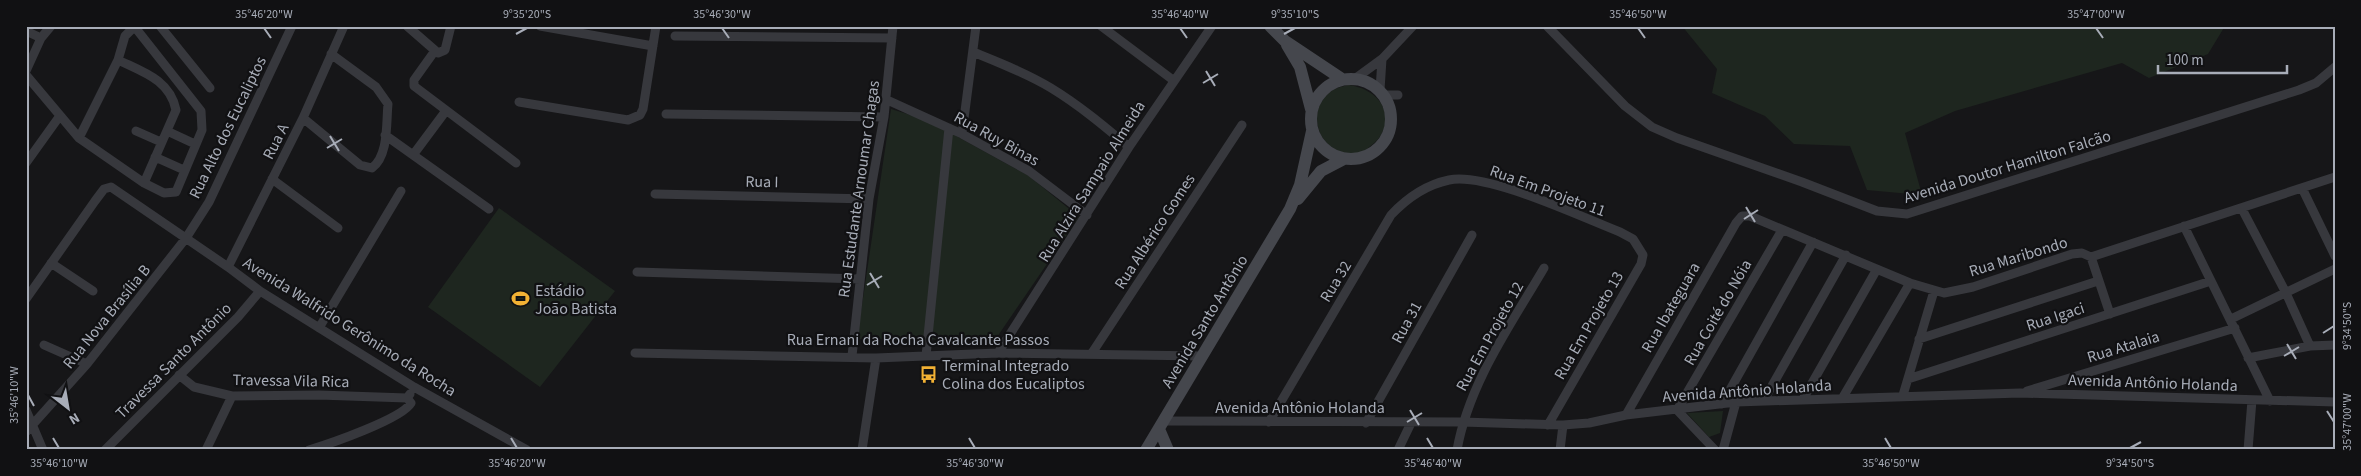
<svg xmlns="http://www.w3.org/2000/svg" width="2361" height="476" font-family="'Source Sans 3',sans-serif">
	<rect width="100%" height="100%" fill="#161618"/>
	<path fill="#1e261f" d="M1682,26h543l-17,28 -59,24 -27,-15 -167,48 -50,22 17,62 -55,-5 -17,-44 -56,-2 -29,-28 -53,-23 5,-24z
		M1349,85c22,3 44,20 34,46 -4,10 -13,15 -21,22 -7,0 -16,1 -23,-2 -22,-8 -29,-37 -14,-54 6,-8 15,-10 24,-12z
		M891,109l36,11 102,56 50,41 -84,123 -138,-1z
		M499,208l116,83 -75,96 -112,-80z
		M1723,411l-3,22 -11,4 -22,-24z"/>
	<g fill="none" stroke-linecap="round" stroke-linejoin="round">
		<path stroke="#37383d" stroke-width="9" d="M160,26l50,62
			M407,26l31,27 7,-3 6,-24
			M540,26l113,20
			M1101,26l72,54
			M1547,26l78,80 27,21 25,11 125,44 75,29 30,3 392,-124 17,-7 19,-16
			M26,31l15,7
			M675,36l217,2
			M434,52l-20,28v6l102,77
			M973,52c27,11 53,21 78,36 28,17 53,38 78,59
			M118,60c25,12 52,20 58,50l-32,73
			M26,71l15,-33 10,-12
			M26,75l53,63 65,45 20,10 12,-1 26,-62 -1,-19 -67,-85
			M1356,78l26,-19 31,-33
			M1380,90l2,-31
			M1384,95h14
			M885,99l77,35 67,37 58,44
			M519,102l109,18 12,-5 3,-6 13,-83
			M666,114l218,3
			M303,118l57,47 12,3c17,-13 14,-45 16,-64l-12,-17 -45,-33
			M136,131l25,11
			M167,131l28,13
			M962,134l14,-108
			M385,135l104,74
			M79,138l39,-78 7,-24 10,-10
			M413,155l32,-43
			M155,157l29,13
			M26,163l33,-46
			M272,179l66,49
			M2302,188l33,68
			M655,194l214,5
			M2242,209l44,84 24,53
			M2184,226l86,175
			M2091,257l19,57
			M51,263l42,28
			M228,267l75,-149 41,-92
			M637,272l223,7
			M26,299l69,-98 9,-12 7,-2 117,80 32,24 154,96 113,63
			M2231,319l104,-50
			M319,328l82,-137
			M1919,339l179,-58
			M44,345l43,19
			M635,353l241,5 122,-5 204,3
			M998,353l131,-206 83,-121
			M1092,353l150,-228
			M852,356l17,-157 15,-82 9,-91
			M926,356l23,-228
			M2248,358l62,-12 25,-1
			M179,375l15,12 38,9 87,-1 88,3
			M1908,379l303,-98
			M2027,391l208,-63
			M1903,395l31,-104
			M1843,397l67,-114
			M1803,399l74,-130
			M1764,400l82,-145
			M1722,404l91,-162
			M26,410l17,40
			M1626,415l110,-192 6,-7h8l160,67 34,10 29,-6 99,-33 10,-1 9,4 244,-80
			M1163,421l299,1 101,3 26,-2 37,-8 110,-13 284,-9 315,9
			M1269,422l122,-207c16,-17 34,-30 58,-35 38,-8 132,37 171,52l13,7 10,16 -2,9 -93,161
			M1366,423l106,-188
			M26,432l61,-68 99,-126 23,-36 83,-176
			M105,450l133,-133 22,-26
			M206,450l26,-54
			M309,450c20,-6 93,-31 102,-47l-4,-5 3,-4
			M862,450l14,-92
			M1398,450l13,-27
			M1457,450c12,-67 53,-124 87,-182
			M1560,450l3,-25
			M1715,450l-38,-40 105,-180
			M1723,450l13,-48
			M2248,450l4,-50"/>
		<path stroke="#45474d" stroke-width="12" d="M1270,26l15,15 57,38
			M1287,45l13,22 11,42
			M1311 119a40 40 0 1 1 80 0a40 40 0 1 1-80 0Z
			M1298,199l23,-28 23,-12
			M1159,429l9,21
			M1146,450l144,-241 10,-24 12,-54"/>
	</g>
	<path fill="none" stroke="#a8adb8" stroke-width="2" d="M264,28l7,10M722,28l7,10M1180,28l7,10M1638,28l7,10M2096,28l7,10M516,34l11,-6M1284,34l11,-6M1206,71l9,15M1203,83l15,-9M330,136l9,15M327,148l15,-9M1746,207l9,15M1744,219l14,-9M870,273l9,15M867,285l15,-9M2323,333l11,-7M2287,344l9,15M2284,356l15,-9M28,395l6,11M1410,410l9,15M2327,411l7,11M1407,422l15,-9M53,438l6,10M511,438l6,10M969,438l6,10M1427,438l6,10M1885,438l6,10M2130,448l11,-6"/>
	<defs>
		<symbol id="stadium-bare" viewBox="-9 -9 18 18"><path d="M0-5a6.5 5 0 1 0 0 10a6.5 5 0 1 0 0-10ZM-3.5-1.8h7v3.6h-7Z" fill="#f2b134" stroke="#111113" stroke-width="2.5" paint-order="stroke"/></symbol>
		<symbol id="bus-bare" viewBox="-9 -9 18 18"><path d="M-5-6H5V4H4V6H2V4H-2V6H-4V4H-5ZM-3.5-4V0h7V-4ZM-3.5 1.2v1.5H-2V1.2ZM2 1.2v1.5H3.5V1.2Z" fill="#f2b134" stroke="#111113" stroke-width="2.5" paint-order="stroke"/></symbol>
	</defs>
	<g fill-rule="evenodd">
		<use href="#stadium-bare" x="508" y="286" width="25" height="25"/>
		<use href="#bus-bare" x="916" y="362" width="25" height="25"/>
	</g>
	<g text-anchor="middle" stroke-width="4.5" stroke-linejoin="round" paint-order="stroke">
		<g font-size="16" fill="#a8adb8" stroke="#111113">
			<text transform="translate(227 127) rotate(-64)" y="6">Rua Alto dos Eucaliptos</text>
			<text transform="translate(997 138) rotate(29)" y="6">Rua Ruy Binas</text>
			<text transform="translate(275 141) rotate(-63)" y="6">Rua A</text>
			<text transform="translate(2007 166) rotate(-17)" y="6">Avenida Doutor Hamilton Falcão</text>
			<text transform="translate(762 181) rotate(1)" y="6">Rua I</text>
			<text transform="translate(1091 181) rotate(-58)" y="6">Rua Alzira Sampaio Almeida</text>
			<text transform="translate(858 189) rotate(-82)" y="6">Rua Estudante Arnoumar Chagas</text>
			<text transform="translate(1548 190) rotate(20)" y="6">Rua Em Projeto 11</text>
			<text transform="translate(1154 231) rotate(-57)" y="6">Rua Albérico Gomes</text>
			<text transform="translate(2018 256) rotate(-17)" y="6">Rua Maribondo</text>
			<text transform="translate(1335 281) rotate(-59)" y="6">Rua 32</text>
			<text transform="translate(1670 307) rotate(-60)" y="6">Rua Ibateguara</text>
			<text transform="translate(1717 312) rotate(-60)" y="6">Rua Coité do Nóia</text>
			<text transform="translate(106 316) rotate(-51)" y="6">Rua Nova Brasília B</text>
			<text transform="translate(2055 316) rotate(-18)" y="6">Rua Igaci</text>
			<text transform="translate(1204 321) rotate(-59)" y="6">Avenida Santo Antônio</text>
			<text transform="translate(1406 322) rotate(-61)" y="6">Rua 31</text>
			<text transform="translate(1588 325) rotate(-60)" y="6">Rua Em Projeto 13</text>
			<text transform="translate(350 326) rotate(32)" y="6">Avenida Walfrido Gerônimo da Rocha</text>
			<text transform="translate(1489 336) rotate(-61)" y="6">Rua Em Projeto 12</text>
			<text x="918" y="345">Rua Ernani da Rocha Cavalcante Passos</text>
			<text transform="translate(2123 346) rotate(-17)" y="6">Rua Atalaia</text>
			<text transform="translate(173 360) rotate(-45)" y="6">Travessa Santo Antônio</text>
			<text transform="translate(291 380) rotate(1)" y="6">Travessa Vila Rica</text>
			<text transform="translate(2153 382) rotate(2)" y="6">Avenida Antônio Holanda</text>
			<text transform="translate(1747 390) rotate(-4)" y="6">Avenida Antônio Holanda</text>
			<text x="1300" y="413">Avenida Antônio Holanda</text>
		</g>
		<g font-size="16" fill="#a8adb8" stroke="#111113" text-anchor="start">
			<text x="535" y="296">Estádio<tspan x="535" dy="18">João Batista</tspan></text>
			<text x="942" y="371">Terminal Integrado<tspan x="942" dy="18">Colina dos Eucaliptos</tspan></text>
		</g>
	</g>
	<rect width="2361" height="476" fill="none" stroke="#111113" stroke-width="55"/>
	<g transform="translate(68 408) rotate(149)" stroke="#111113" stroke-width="4" paint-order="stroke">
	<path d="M0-4L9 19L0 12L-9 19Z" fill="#a8adb8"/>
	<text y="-8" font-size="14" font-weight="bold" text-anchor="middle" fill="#a8adb8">N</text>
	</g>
	<path d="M2158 65v8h129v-8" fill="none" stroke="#a8adb8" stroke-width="2.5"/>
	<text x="2166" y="65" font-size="15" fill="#a8adb8" stroke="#111113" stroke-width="4" paint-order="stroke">100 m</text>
	<rect x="28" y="28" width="2306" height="420" fill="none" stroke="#a8adb8" stroke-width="2"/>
	<g font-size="12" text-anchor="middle" fill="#a8adb8">
		<text x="264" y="18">35°46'20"W</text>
		<text x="527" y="18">9°35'20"S</text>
		<text x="722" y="18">35°46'30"W</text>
		<text x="1180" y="18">35°46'40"W</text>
		<text x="1295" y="18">9°35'10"S</text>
		<text x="1638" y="18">35°46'50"W</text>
		<text x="2096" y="18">35°47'00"W</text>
		<text transform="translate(2347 326) rotate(-90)" y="4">9°34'50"S</text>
		<text transform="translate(14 395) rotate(-90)" y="4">35°46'10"W</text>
		<text transform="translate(2347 422) rotate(-90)" y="4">35°47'00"W</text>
		<text x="59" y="467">35°46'10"W</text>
		<text x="517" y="467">35°46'20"W</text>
		<text x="975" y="467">35°46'30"W</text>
		<text x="1433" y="467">35°46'40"W</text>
		<text x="1891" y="467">35°46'50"W</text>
		<text x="2130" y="467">9°34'50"S</text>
	</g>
</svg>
